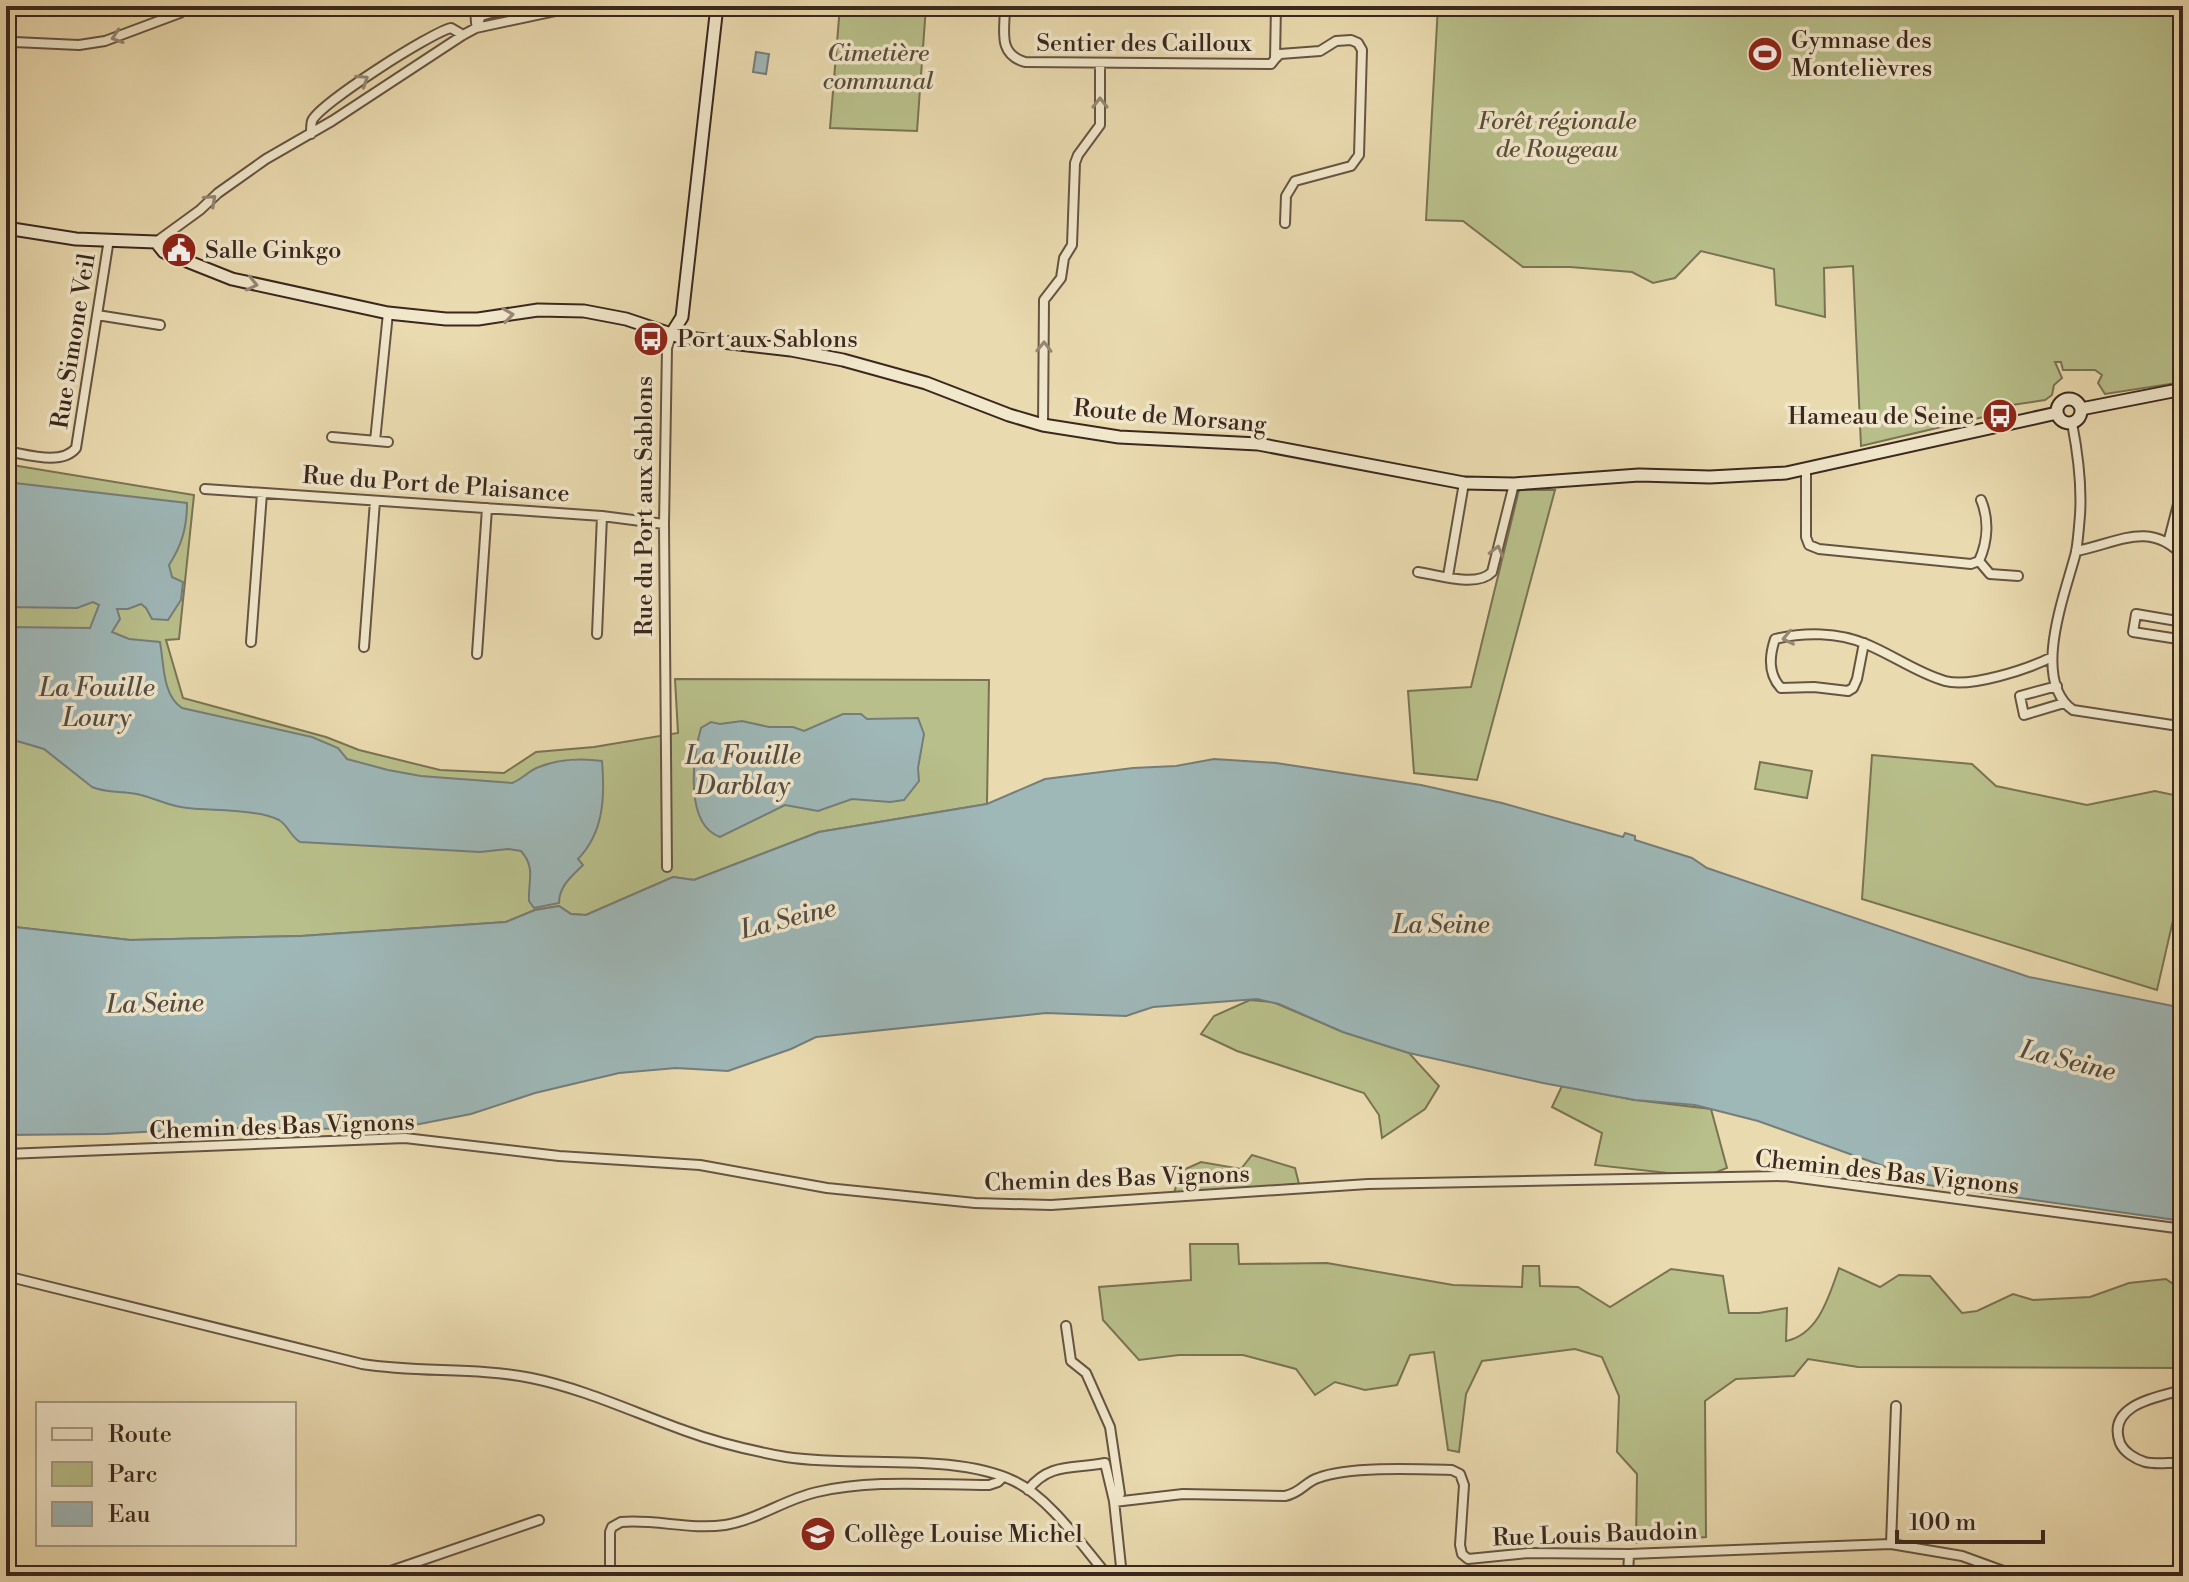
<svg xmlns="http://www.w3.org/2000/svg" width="2189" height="1582" font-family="'Libre Bodoni',serif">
	<rect width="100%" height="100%" fill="#eadaaf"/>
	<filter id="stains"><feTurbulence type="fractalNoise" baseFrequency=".0025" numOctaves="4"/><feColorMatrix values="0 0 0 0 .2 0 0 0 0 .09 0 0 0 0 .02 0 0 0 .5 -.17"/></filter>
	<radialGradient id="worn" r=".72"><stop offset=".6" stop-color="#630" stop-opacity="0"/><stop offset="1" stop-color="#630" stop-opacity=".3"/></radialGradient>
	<path fill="#b8bf8a" stroke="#797354" stroke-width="2" d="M840,6h86l-9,125 -87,-3z
		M1438,6h745v376l-78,12 -7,-11 4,-8 -7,-5h-32l-2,-8h-6l7,16 -8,7 -2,10 -7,5 -40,6 -5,7 -139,33 -8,-180 -29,2 1,49 -49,-12 -2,-36 -73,-18 -26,27 -22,5 -21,-11 -62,-5h-47l-60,-46 -37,-1z
		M6,464l188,31 -15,144 -13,1 17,58 143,39 33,13 81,20 64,3 32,-21 58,-5 84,-14 -3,-54 314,1 -2,124 -168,28 -125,48 -21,-3 -87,38 -15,-1 -12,-8 -24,4 -29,12 -205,14 -171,4 -124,-14z
		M1519,490h36l-78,290 -63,-7 -6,-82 63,-4z
		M1872,755l100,9 24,22 91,19 68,-14 28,6v80l-26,113 -295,-91z
		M1760,762l52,9 -5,27 -52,-9z
		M1250,1000l23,2 70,30 66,21 30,33 -14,23 -43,29 -3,-23 -15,-22 -127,-42 -36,-17 13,-18z
		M1562,1086l73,14 76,9 16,59 -23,9 -109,-12 7,-32 -50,-26z
		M1252,1155l43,13 4,16 -125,9 7,-22 20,-9 40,7z
		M1190,1244h48l1,20 88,-1 126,22 69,2 1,-21h16l1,20 38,1 32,20 61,-38 52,7 6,37h30l28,-5 -1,33c33,-7 43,-45 53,-73l41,19 19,-12 31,1 32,37 15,-2 36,-17 20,6 57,-3 39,-14 37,-4 17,12v77l-325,-1 -50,-8 -14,17 -58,3 -31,22 1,136 -70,6 1,-69 -20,-22 2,-56 -17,-39 -27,-8 -93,12 -16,33 -7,58 -11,-2 -14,-98 -24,3 -13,30 -32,5 -30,-8 -20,13 -19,-26 -53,-14h-64l-40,5 -36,-40 -4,-33 92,-7z"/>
	<path fill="#9eb7b7" stroke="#767d7a" stroke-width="2" d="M756,52l13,2 -3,20 -13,-2z
		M6,482l181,21c0,24 -5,42 -18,62l3,12 11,5 -2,18 -13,20 -16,-1 -6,-11 -5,-4 -13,5h-11l3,10 -8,13 17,7 31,3c4,21 2,53 22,66l130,29 26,11 9,11 41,11 33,6 91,7c11,-4 17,-13 27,-16 19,-8 44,-9 63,-6 3,36 2,71 -24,98l5,6c-11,11 -24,21 -24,38l-25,5 -5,-7c-1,-21 7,-33 -8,-50l-13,-2 -28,3 -180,-10c-10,-6 -12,-17 -21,-22 -21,-11 -67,-9 -91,-12 -17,-1 -31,-9 -47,-13 -17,-5 -33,-1 -49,-8l-48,-38 -27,-8 -11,-11v-103l84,1 9,-23 -6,-3 -16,6 -71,-1z
		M843,714h18l6,5 51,-1 6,16 -6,34 1,13 -15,19 -14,2 -38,-3 -34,12 -33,-6 -65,32c-36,-13 -27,-80 -19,-109l10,-6 9,2 22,-3 27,6h24l11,4z
		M1214,759l62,4 145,22 81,18 121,34 2,-4 10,3v4l57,18 15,10 322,109 154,31v213l-255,-36 -42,-18 -128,-46 -63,-16 -60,-5 -92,-17 -134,-30 -66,-21 -64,-28 -22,-5 -104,8 -27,9 -80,-3 -230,24 -25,12 -63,22 -52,-3 -57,5 -84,20 -64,21 -67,13 -33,2 -155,-1 -110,6 -100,1v-209l124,14 171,-4 205,-14 29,-12 24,-4 12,8 15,1 87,-38 21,3 125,-48 168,-28 58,-25 88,-11 43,-2z"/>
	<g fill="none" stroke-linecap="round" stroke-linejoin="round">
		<defs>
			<path id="street" d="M475,6l1,17
				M1005,6c0,24 -8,48 20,56l246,2 4,-5 1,-53
				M476,28l5,-12 35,-10
				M6,45l8,-3 65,3 26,-4 75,-28 8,-7
				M1275,59l5,-5 40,-3 16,-10 15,-1 7,3 4,7 -3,105 -8,11 -56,15 -9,15 -1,27
				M311,134c0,-4 0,-9 1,-13 7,-17 120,-89 139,-93l12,7
				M156,242l44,-32 18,-17 48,-34 66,-38 131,-86 13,-7 103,-22
				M97,315l63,10
				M2072,423c6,31 10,62 8,92 -1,12 -2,26 -4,37 -10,40 -46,128 -3,158l99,15
				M1043,425l1,-125 17,-22 3,-20 8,-13 3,-82 3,-8 22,-30v-62
				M332,437l56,5
				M375,441l13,-128
				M6,451c20,3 56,15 70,-3l33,-209
				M1806,469v68l3,8 10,4 152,15 8,-3c9,-20 10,-42 2,-61
				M205,489l397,27 62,8
				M2168,543l15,-58
				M2076,551c40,-7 73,-32 107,5
				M1979,561l11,13 28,2
				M1418,572c20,3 59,16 74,0l22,-88
				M1448,576l16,-93
				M2183,622l-47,-8 -3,18 45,7 5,-7
				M597,634l5,-118
				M251,642l11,-149
				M1864,643l-7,36 -4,9 -5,3 -34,-4 -33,1c-13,-14 -12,-31 -6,-49 29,-7 63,-7 91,5 27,11 51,29 79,37 26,7 83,-12 107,-24
				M364,647l11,-146
				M477,654l10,-146
				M2057,686l-37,10 4,19 40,-12
				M667,867l-3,-343 3,-176 5,-15
				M6,1154l399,-16 154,18 141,9 127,23 148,15 76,2 317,-21 417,-8 398,53
				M6,1276l356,88c56,9 114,3 169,14 54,11 104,35 155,53 32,12 67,20 100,26 71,11 166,-5 228,24 36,17 69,66 94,95
				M1066,1326l5,35 15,12 24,54 10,67 -6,7
				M2183,1390c-26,7 -77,15 -63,53 4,9 15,16 25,19 11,3 26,0 38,1
				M1028,1490c21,-28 47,-21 77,-27l9,38 8,75
				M1114,1502l69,-8 102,2c16,-3 20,-14 33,-18 31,-12 100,-9 134,-8l8,4 4,11 -4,60 2,9 6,5 60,-6 101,1 262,-10 71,12 55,20
				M1891,1544l5,-138
				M230,1576l17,-4 12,4
				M376,1576l163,-56
				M610,1576v-44l2,-5 9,-5c35,-3 69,8 104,3 32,-5 60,-26 92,-33 55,-13 115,-7 172,-7l9,-3 5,-5
				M1628,1576l1,-22"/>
			<path id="secondary" d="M6,228l70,11 80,3 8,10 68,27 156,34 58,6h32l60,-9 46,1 42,8 54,18 111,13 52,10 83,23 83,32 34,10 76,12 139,7 206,39 50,1 125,-9 71,2 76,-4 271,-60
				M672,333l10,-16 35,-311
				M2057 411a12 12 0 1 1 24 0a12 12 0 1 1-24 0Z
				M2081,409l102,-20"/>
		</defs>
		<use href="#street" stroke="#665442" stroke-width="12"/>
		<use href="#secondary" stroke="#3a271e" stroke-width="15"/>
		<use href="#street" stroke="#f1e7cb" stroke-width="8"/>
		<use href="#secondary" stroke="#f1e7cb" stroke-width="11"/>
	</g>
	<defs><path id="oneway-chevron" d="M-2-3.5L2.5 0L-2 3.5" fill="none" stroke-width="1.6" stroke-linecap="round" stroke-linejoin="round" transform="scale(2)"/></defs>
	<g stroke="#968774">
		<use href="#oneway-chevron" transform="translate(117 37) rotate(162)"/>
		<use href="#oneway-chevron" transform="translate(363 80) rotate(-33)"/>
		<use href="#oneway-chevron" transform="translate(1100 103) rotate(-90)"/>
		<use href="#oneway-chevron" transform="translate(211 200) rotate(-42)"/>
		<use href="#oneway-chevron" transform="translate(252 284) rotate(13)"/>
		<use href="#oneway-chevron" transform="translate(508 315) rotate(-8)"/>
		<use href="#oneway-chevron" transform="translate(1044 347) rotate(-89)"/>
		<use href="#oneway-chevron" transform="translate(1497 551) rotate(-76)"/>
		<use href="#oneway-chevron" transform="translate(1788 638) rotate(168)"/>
	</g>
	<defs>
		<symbol id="stadium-disc" viewBox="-11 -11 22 22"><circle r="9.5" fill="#8f2418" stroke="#f1e7cb"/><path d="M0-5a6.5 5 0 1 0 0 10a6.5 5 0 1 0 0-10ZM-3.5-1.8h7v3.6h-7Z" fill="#fff"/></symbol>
		<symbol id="civic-disc" viewBox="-11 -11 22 22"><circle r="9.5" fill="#8f2418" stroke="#f1e7cb"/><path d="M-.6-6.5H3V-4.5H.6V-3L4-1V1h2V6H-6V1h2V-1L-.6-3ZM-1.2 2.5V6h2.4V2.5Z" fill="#fff"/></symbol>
		<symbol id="bus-disc" viewBox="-11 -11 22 22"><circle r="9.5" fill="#8f2418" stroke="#f1e7cb"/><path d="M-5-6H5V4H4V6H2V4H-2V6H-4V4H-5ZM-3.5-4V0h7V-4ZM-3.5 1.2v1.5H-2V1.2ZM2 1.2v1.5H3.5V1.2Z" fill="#fff"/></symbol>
		<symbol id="school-disc" viewBox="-11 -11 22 22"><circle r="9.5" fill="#8f2418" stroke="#f1e7cb"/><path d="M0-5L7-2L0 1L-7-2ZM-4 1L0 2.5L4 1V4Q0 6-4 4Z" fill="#fff"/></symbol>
	</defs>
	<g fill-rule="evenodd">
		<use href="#stadium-disc" x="1745" y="34" width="40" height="40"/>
		<use href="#civic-disc" x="159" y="230" width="40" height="40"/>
		<use href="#bus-disc" x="631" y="319" width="40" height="40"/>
		<use href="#bus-disc" x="1980" y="396" width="40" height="40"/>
		<use href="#school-disc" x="798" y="1514" width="40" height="40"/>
	</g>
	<g text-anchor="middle" stroke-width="7" stroke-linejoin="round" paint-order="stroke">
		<g font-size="24" fill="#3a271e" stroke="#f1e7cb" text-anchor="start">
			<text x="1791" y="48">Gymnase des<tspan x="1791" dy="28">Montelièvres</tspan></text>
			<text x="205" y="258">Salle Ginkgo</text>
			<text x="677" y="347">Port aux Sablons</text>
			<text x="1974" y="424" text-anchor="end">Hameau de Seine</text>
			<text x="844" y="1542">Collège Louise Michel</text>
		</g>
		<g font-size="24" fill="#3a271e" stroke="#f1e7cb">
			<text x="1144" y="51">Sentier des Cailloux</text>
			<text transform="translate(73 341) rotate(-81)" y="8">Rue Simone Veil</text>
			<text transform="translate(1170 416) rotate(5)" y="8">Route de Morsang</text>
			<text transform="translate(436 484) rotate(4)" y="8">Rue du Port de Plaisance</text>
			<text transform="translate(644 506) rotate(-90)" y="8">Rue du Port aux Sablons</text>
			<text transform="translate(282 1126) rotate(-2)" y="8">Chemin des Bas Vignons</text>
			<text transform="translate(1887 1172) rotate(6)" y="8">Chemin des Bas Vignons</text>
			<text transform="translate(1117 1178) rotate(-2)" y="8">Chemin des Bas Vignons</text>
			<text transform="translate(1595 1534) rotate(-2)" y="8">Rue Louis Baudoin</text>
		</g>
		<g font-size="24" font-style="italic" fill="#5a4d39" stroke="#f1e7cb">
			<text x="878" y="61">Cimetière<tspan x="878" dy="28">communal</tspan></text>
			<text x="1557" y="129">Forêt régionale<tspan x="1557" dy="28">de Rougeau</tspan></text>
		</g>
		<g font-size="26" font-style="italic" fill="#534b44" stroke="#f1e7cb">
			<text x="97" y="696">La Fouille<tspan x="97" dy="30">Loury</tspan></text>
			<text x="743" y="764">La Fouille<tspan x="743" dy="30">Darblay</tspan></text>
			<text transform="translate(788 918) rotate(-14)" y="9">La Seine</text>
			<text x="1441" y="933">La Seine</text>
			<text transform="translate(155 1003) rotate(-1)" y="9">La Seine</text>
			<text transform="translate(2068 1060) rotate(14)" y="9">La Seine</text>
		</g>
	</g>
	<rect width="2189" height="1582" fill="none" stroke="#eadaaf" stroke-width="32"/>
	<rect x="8" y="8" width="2173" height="1566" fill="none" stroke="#3a271e" stroke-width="4"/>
	<rect x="16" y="16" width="2157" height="1550" fill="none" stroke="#3a271e" stroke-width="2"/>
	<rect x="36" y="1402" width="260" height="144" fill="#f1e7cb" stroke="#a89a86" stroke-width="2"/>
	<rect x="52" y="1428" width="40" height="12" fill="#f1e7cb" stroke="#a89a86" stroke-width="2"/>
	<text x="108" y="1442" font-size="24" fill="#3a271e">Route</text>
	<rect x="52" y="1462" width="40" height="24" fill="#b8bf8a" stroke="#a89a86" stroke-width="2"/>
	<text x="108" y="1482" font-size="24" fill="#3a271e">Parc</text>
	<rect x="52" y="1502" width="40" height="24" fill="#9eb7b7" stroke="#a89a86" stroke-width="2"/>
	<text x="108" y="1522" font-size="24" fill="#3a271e">Eau</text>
	<path d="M1897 1530v12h146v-12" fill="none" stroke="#3a271e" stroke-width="4"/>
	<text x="1909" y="1530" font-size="24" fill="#3a271e" stroke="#f1e7cb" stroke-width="6" paint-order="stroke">100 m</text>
	<rect width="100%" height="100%" filter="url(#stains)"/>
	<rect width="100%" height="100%" fill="url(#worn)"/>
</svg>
